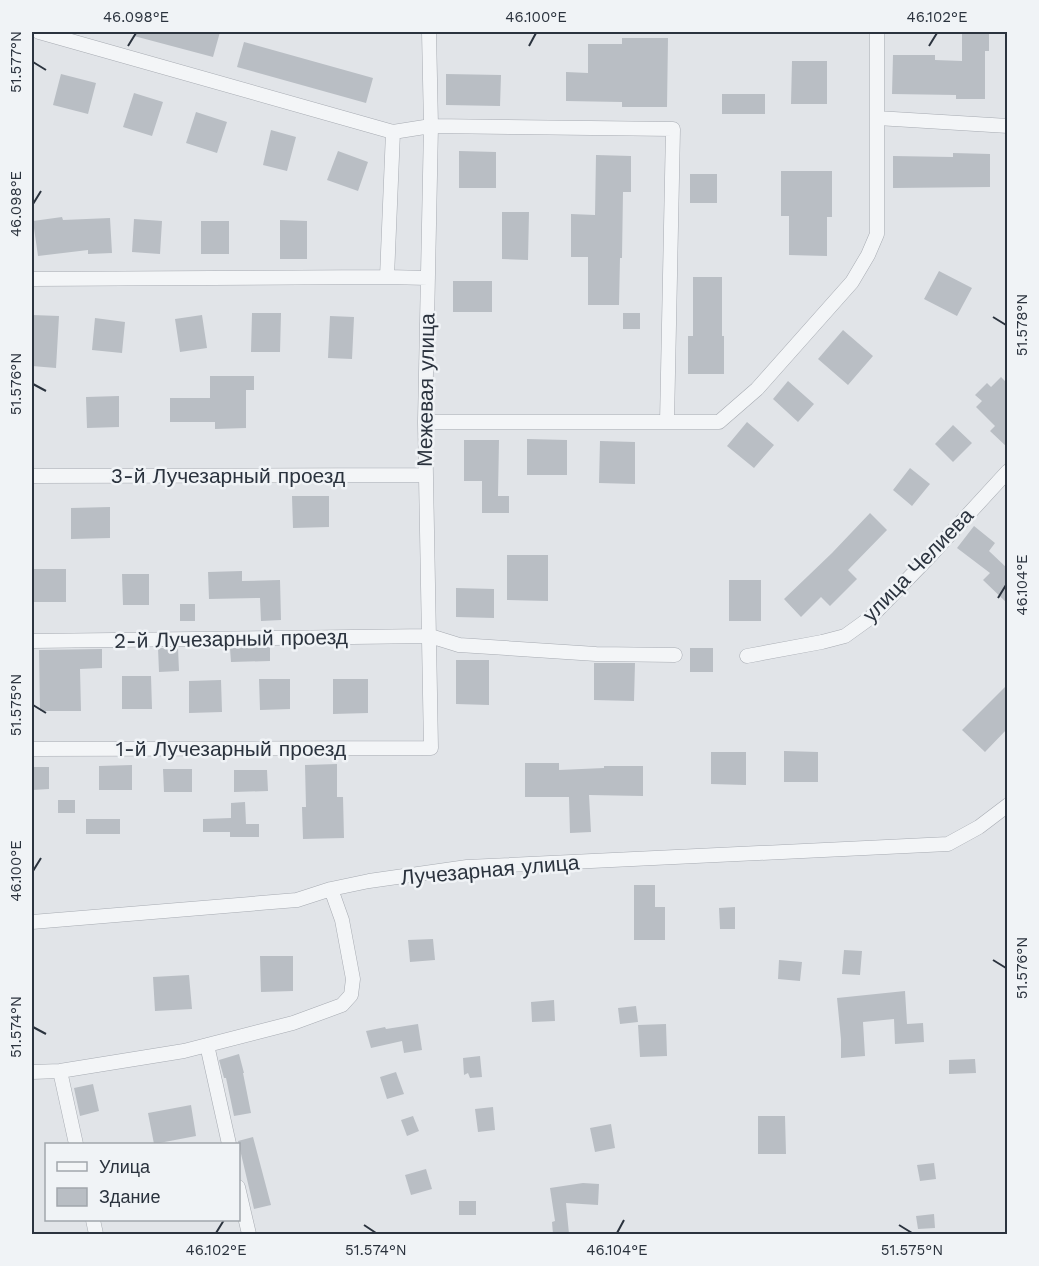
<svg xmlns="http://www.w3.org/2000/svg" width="1039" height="1266" font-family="'Work Sans',sans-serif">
	<rect width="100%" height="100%" fill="#e1e4e8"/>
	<path fill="#b9bec4" d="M135,32h85l-7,25 -79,-21z
		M962,32h27v19h-4v48h-29v-4l-64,-1 1,-39h42v5l27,1z
		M622,38h46l-1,69h-45v-5l-56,-1v-29l22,1v-29h34z
		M244,42l129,36 -7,25 -129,-36z
		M792,61h35v43h-36z
		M61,74l35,9 -8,31 -35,-9z
		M446,74l55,1 -1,31 -54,-1z
		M134,93l29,9 -11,34 -29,-9z
		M722,94h43v20h-43z
		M196,112l31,10 -10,31 -31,-10z
		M271,130l25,7 -9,34 -24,-6z
		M338,151l30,11 -10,29 -31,-11z
		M459,151l37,1v36h-37z
		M953,153l37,1v33l-97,1v-32l60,1z
		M596,155l35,1v36h-8l-1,66h-2l-1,47h-31v-48h-17v-43l24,1z
		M781,171h51v46h-5v39l-38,-1v-39h-8z
		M690,174h27v29h-27z
		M502,212h27l-1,48 -26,-1z
		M62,217l1,3 47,-2 2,35 -24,1v-4l-50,6 -5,-35z
		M134,219l28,2 -2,33 -28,-2z
		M280,220l27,1v38h-27z
		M201,221h28v33h-28z
		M939,271l33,17 -15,28 -33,-17z
		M693,277h29v59h2v38h-36v-38h5z
		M453,281h39v31h-39z
		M252,313h29l-1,39h-29z
		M623,313h17v16h-17z
		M32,315l27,1 -3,52 -24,-2z
		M202,315l5,33 -27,4 -5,-33z
		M330,316l24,1 -2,42 -24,-1z
		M95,318l30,4 -3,31 -30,-3z
		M843,330l30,26 -25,29 -30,-26z
		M210,376h44v14h-8v38l-31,1v-7h-45v-24h40z
		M1001,377l7,7v64l-18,-17 5,-5 -19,-19 6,-6 -7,-6 12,-12 4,4z
		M788,381l26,23 -16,18 -25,-23z
		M119,396v31l-32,1 -1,-31z
		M747,422l27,23 -20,23 -27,-22z
		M953,425l19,18 -19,19 -18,-18z
		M527,439l40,1v35h-40z
		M464,440h35l-1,56h11v17h-27v-32h-18z
		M600,441l35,1v42l-36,-1z
		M910,468l20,16 -18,22 -19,-16z
		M292,496h37v31l-36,1z
		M110,507v31l-39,1v-31z
		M870,513l17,17 -39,40 9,9 -27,27 -9,-9 -20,20 -17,-18 48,-46z
		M974,526l21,17 -6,8 19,18v35l-25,-24 7,-7 -33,-25z
		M507,555h41v46l-41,-1z
		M33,569h33v33h-32z
		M242,571v10l38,-1 1,40 -20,1 -1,-23 -51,1 -1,-27z
		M122,574h27v31h-26z
		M729,580h32v41h-32z
		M456,588l38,1v29l-38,-1z
		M180,604h15v17h-15z
		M270,647v14l-39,1 -1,-14z
		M158,648h20l1,23 -20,1z
		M690,648h23v24h-23z
		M102,649v19l-22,1 1,42h-41l-1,-61z
		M456,660h33v45l-33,-1z
		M594,663h41l-1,38 -40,-1z
		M122,676h29l1,33h-30z
		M259,679h31v30l-30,1z
		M333,679h35v34l-35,1z
		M221,680l1,32 -33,1v-32z
		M1008,684v44l-23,24 -23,-22z
		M784,751l34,1v30h-34z
		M711,752h35v33l-35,-1z
		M525,763h34v7l45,-2v-2h39v30l-54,-1 2,37 -21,1 -1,-36h-44z
		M337,764v33h6l1,41 -41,1 -1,-32h4l-1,-42z
		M132,765v25h-33v-24z
		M32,767h17v22l-17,1z
		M163,769h29v23h-28z
		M234,770h33l1,21 -34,1z
		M58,800h17v13h-17z
		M245,802l1,22h13v13h-29v-5h-27v-13l28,-1v-15z
		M86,819h34v15h-34z
		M634,885h21v22h10v33h-31z
		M735,907v22h-15l-1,-21z
		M433,939l2,21 -25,2 -2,-22z
		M844,950l18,1 -2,24 -18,-1z
		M260,956h33v35l-32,1z
		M779,960l23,2 -2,19 -22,-2z
		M189,975l3,34 -37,2 -2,-34z
		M905,991l2,33 16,-1 1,19 -29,2 -1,-25 -31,3 2,34 -24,2v-19l-4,-41z
		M554,1000l1,21 -23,1 -1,-20z
		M636,1006l2,16 -18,2 -2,-16z
		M418,1024l4,26 -18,3 -2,-12 -31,7 -5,-17 19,-4 1,2z
		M666,1024l1,32 -27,1 -2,-32z
		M239,1054l5,19h-1l8,40 -17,3 -8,-38h-2l-5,-18z
		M480,1056l2,21 -12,1 -2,-5 -4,2 -1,-17z
		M975,1059l1,14 -27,1v-14z
		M396,1072l8,22 -17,5 -7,-22z
		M93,1084l6,27 -19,5 -6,-28z
		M191,1105l5,31 -42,8 -6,-31z
		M493,1107l2,23 -17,2 -3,-23z
		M413,1116l6,15 -12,5 -6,-16z
		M758,1116h27l1,38h-28z
		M611,1124l4,24 -20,4 -5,-24z
		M253,1137l18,68 -17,4 -16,-68z
		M934,1163l2,16 -16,2 -3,-16z
		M426,1169l6,20 -21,6 -6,-20z
		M583,1183l16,1 -1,21 -32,-2 3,31h-16l-1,-12 3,-1 -5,-33z
		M459,1201h17v14h-17z
		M934,1214l1,14 -17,1 -2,-13z"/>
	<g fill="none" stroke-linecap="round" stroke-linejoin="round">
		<defs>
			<path id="street" d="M877,118l131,8
				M393,132l38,-6 242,3 -6,293
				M387,277l41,1
				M32,279l355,-2 6,-145 -354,-100
				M425,422h294l38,-33 95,-107 16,-27 9,-21v-202
				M32,476l393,-1
				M32,641l398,-5 29,9 137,9 79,1
				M747,656l75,-14 23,-6 25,-18 61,-63 77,-84
				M32,749l399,-1 -6,-326 6,-296 -2,-94
				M32,922l265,-22 34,-11
				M207,1045l22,99
				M60,1071l16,73
				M32,1072l28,-1 124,-20 109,-28 49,-18 9,-10 2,-16 -11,-59 -11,-31 38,-8 98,-14 481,-23 31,-17 29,-22
				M238,1187l11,47
				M93,1220l3,14"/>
		</defs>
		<use href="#street" stroke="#a7abb2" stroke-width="15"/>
		<use href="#street" stroke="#f3f5f7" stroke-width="14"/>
	</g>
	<path fill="none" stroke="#2b333e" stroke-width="2" d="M128,46l8,-13M529,46l7,-13M929,46l8,-13M33,62l13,8M33,204l8,-13M993,317l13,8M33,384l13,7M998,598l8,-13M33,705l13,8M33,871l8,-13M993,960l13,8M33,1027l13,7M364,1225l12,8M899,1225l13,8M216,1233l8,-13M617,1233l7,-13"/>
	<g text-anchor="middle" stroke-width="5" stroke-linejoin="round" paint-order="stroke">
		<g font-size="21" fill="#2b333e" stroke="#f0f3f6">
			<text transform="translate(426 390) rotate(-89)" y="7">Межевая улица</text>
			<text x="228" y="483">3-й Лучезарный проезд</text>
			<text transform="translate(918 565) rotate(-46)" y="7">улица Челиева</text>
			<text transform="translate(231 639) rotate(-1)" y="7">2-й Лучезарный проезд</text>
			<text x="231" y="756">1-й Лучезарный проезд</text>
			<text transform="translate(490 870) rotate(-5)" y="7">Лучезарная улица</text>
		</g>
	</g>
	<rect width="1039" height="1266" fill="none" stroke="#f0f3f6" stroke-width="66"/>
	<rect x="45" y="1143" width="195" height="78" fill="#f0f3f6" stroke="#a1a6ac" stroke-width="1.5"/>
	<rect x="57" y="1162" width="30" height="9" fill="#f3f5f7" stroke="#a1a6ac" stroke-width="1.5"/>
	<text x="99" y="1173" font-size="18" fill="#2b333e">Улица</text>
	<rect x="57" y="1188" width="30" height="18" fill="#b9bec4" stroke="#a1a6ac" stroke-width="1.5"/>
	<text x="99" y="1203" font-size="18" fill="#2b333e">Здание</text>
	<rect x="33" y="33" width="973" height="1200" fill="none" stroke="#2b333e" stroke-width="2"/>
	<g font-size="15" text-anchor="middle" fill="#2b333e">
		<text x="136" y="22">46.098°E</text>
		<text x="536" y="22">46.100°E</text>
		<text x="937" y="22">46.102°E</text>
		<text transform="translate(16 62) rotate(-90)" y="5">51.577°N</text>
		<text transform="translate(16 204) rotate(-90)" y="5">46.098°E</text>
		<text transform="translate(1022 325) rotate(-90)" y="5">51.578°N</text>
		<text transform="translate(16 384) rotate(-90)" y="5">51.576°N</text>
		<text transform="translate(1022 585) rotate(-90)" y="5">46.104°E</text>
		<text transform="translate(16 705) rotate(-90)" y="5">51.575°N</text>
		<text transform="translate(16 871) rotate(-90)" y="5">46.100°E</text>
		<text transform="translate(1022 968) rotate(-90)" y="5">51.576°N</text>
		<text transform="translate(16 1027) rotate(-90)" y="5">51.574°N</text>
		<text x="216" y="1255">46.102°E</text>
		<text x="376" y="1255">51.574°N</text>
		<text x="617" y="1255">46.104°E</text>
		<text x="912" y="1255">51.575°N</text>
	</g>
</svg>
